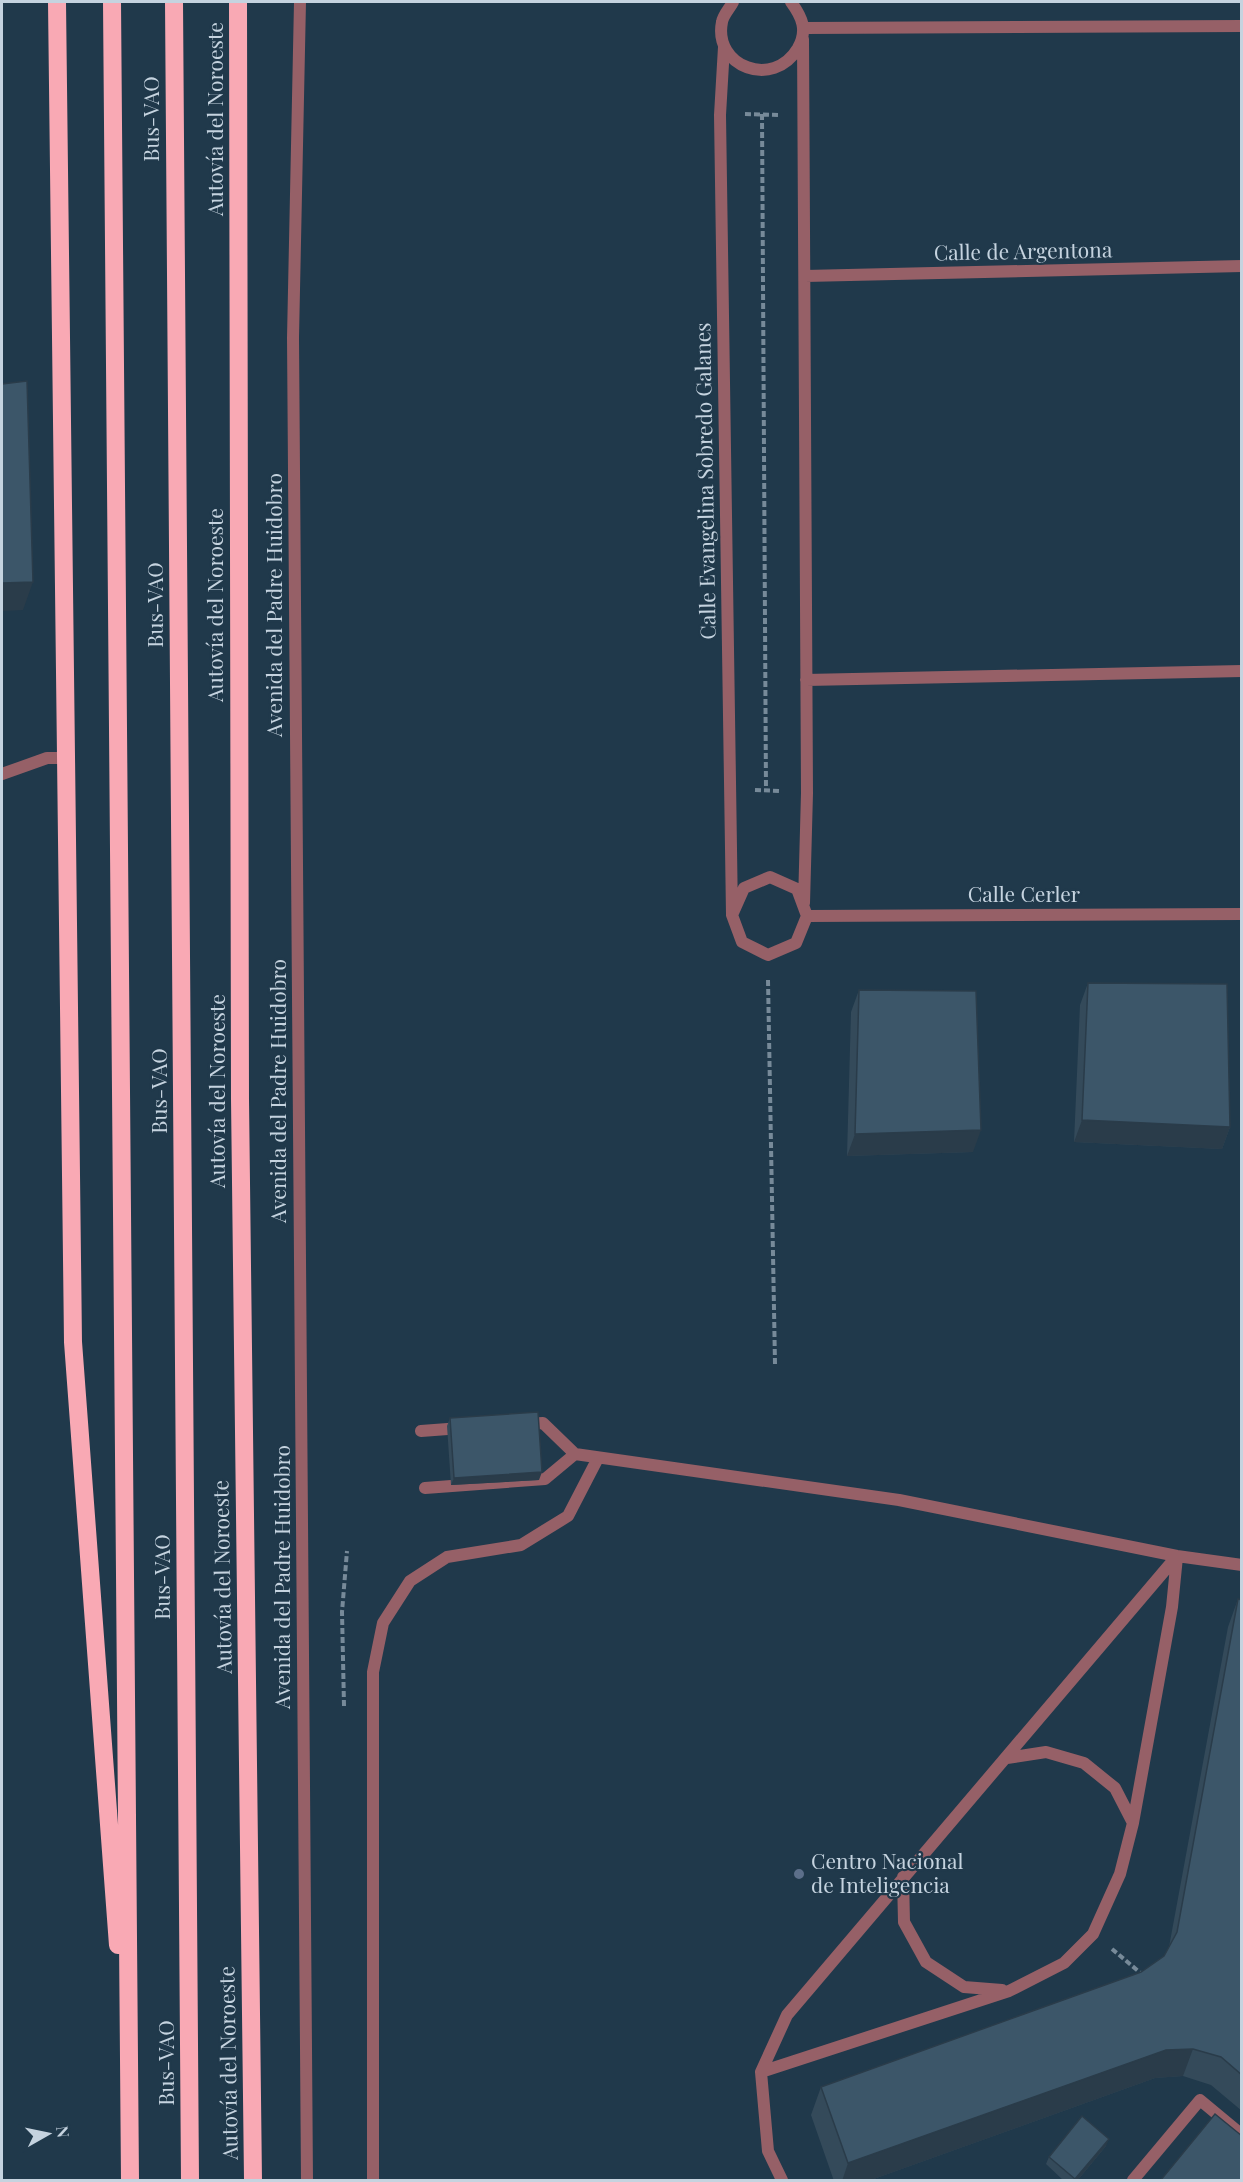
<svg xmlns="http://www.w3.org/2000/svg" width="1243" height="2182" font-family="'Playfair Display',serif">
	<rect width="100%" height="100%" fill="#20394b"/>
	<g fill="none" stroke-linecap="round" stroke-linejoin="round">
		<path stroke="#778a99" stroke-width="4" stroke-dasharray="6 3" stroke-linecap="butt" d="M745,114l34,1
			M762,114l4,677
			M755,790l25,1
			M768,980l7,384
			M344,1706l-2,-94 5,-61
			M1112,1949l31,26"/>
		<path stroke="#966067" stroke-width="12" d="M2,774l45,-16h19
			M524,1424l19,-1 32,31 324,46 278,56 65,9
			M421,1431l40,-3
			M425,1488l120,-9 30,-25
			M1007,1758l39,-6 38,11 31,25 18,35
			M903,1877l1,45 22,40 38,25 38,3
			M761,2072l248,-81 55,-28 29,-29 27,-60 13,-51 39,-216 5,-50
			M373,2180v-508l10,-49 27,-42 37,-24 74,-12 47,-29 30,-58
			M782,2180l-14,-29 -7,-79 26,-57 390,-459
			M1133,2180l67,-80 42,35"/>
		<path stroke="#966067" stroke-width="12" d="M300,2l-7,336 14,1842
			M733,2c-3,6 -10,13 -11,20 -9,44 51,68 76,26 10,-18 4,-31 -7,-46
			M804,28l438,-2
			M803,39l4,754 -3,110
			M724,47l-4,68 12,800
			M805,276l437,-10
			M806,680l436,-9
			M770,877l27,12 10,27 -11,27 -28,12 -26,-13 -10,-27 12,-27z
			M807,916l435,-2"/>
		<path stroke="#f9a9b4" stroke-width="18" d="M57,2l16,1340 45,603
			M112,2l18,2178
			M174,2l16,2178
			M238,2l2,1097 13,1081"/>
	</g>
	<path fill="#344a5a" d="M1088,983l142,144 -8,22 -148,-7 6,-137z
		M859,990l114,162 -126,4 4,-144z
		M450,1418l89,62 -88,5 -4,-59z
		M1238,1599l4,1v511l-31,-26 -28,-9 -28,2 -287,103h-34l-23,-66 10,-28 320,-115 23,-16 5,-9 59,-320z
		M1106,2146l-29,35h-13l-18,-17 3,-7z"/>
	<path fill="#2a3c4a" d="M33,582l-10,28 -21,1v-28z
		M1082,1120l148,7 -8,22 -148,-7z
		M981,1130l-8,22 -126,4 8,-22z
		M542,1472l-3,8 -88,5 3,-7z
		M1193,2049l-10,27 -28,2 -287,103h-26l6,-18 318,-113z
		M1109,2139l-3,7 -29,35h-3z"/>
	<path fill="#3c5669" stroke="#2a3c4a" stroke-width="1.5" d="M27,381l6,201 -31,1v-199z
		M1088,983l139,1 3,143 -148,-7z
		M859,990l117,1 5,139 -126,4z
		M538,1412l4,60 -88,6 -4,-60z
		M1238,1599l4,1v475l-21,-18 -28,-8 -27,1 -318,113 -27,-76 320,-115 23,-16 13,-24z
		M1215,2114l27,22v45h-82z
		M1082,2116l27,23 -34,40 -26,-22z"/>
	<circle fill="#5c6f8a" stroke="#20394b" stroke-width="2" cx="799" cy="1874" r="6"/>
	<g text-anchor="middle" stroke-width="4.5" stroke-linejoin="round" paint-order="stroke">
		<g font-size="21" fill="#c5d3df" stroke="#20394b">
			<text transform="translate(152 119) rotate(-90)" y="7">Bus-VAO</text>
			<text transform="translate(216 119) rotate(-90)" y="7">Autovía del Noroeste</text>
			<text transform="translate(1023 252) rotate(-1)" y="7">Calle de Argentona</text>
			<text transform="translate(706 481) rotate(-91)" y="7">Calle Evangelina Sobredo Galanes</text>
			<text transform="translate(156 605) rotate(-90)" y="7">Bus-VAO</text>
			<text transform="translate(216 605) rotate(-90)" y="7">Autovía del Noroeste</text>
			<text transform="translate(275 605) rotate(-90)" y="7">Avenida del Padre Huidobro</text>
			<text x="1024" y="902">Calle Cerler</text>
			<text transform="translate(160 1091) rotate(-90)" y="7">Bus-VAO</text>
			<text transform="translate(218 1091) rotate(-90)" y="7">Autovía del Noroeste</text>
			<text transform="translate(279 1091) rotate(-90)" y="7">Avenida del Padre Huidobro</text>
			<text transform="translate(163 1577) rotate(-90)" y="7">Bus-VAO</text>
			<text transform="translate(223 1577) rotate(-91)" y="7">Autovía del Noroeste</text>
			<text transform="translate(283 1577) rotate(-90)" y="7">Avenida del Padre Huidobro</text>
			<text transform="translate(167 2063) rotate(-90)" y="7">Bus-VAO</text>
			<text transform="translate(229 2063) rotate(-91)" y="7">Autovía del Noroeste</text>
		</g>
		<g font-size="21" fill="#c5d3df" stroke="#20394b" text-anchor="start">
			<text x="811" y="1869">Centro Nacional<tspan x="811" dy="24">de Inteligencia</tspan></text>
		</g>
	</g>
	<rect width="1243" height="2182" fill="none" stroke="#c5d3df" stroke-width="6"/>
	<g transform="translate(48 2134) rotate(81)" stroke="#20394b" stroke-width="4.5" paint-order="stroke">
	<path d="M0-4.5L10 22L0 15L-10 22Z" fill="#c5d3df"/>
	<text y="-9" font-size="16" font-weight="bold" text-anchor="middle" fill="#c5d3df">N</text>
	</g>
</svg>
